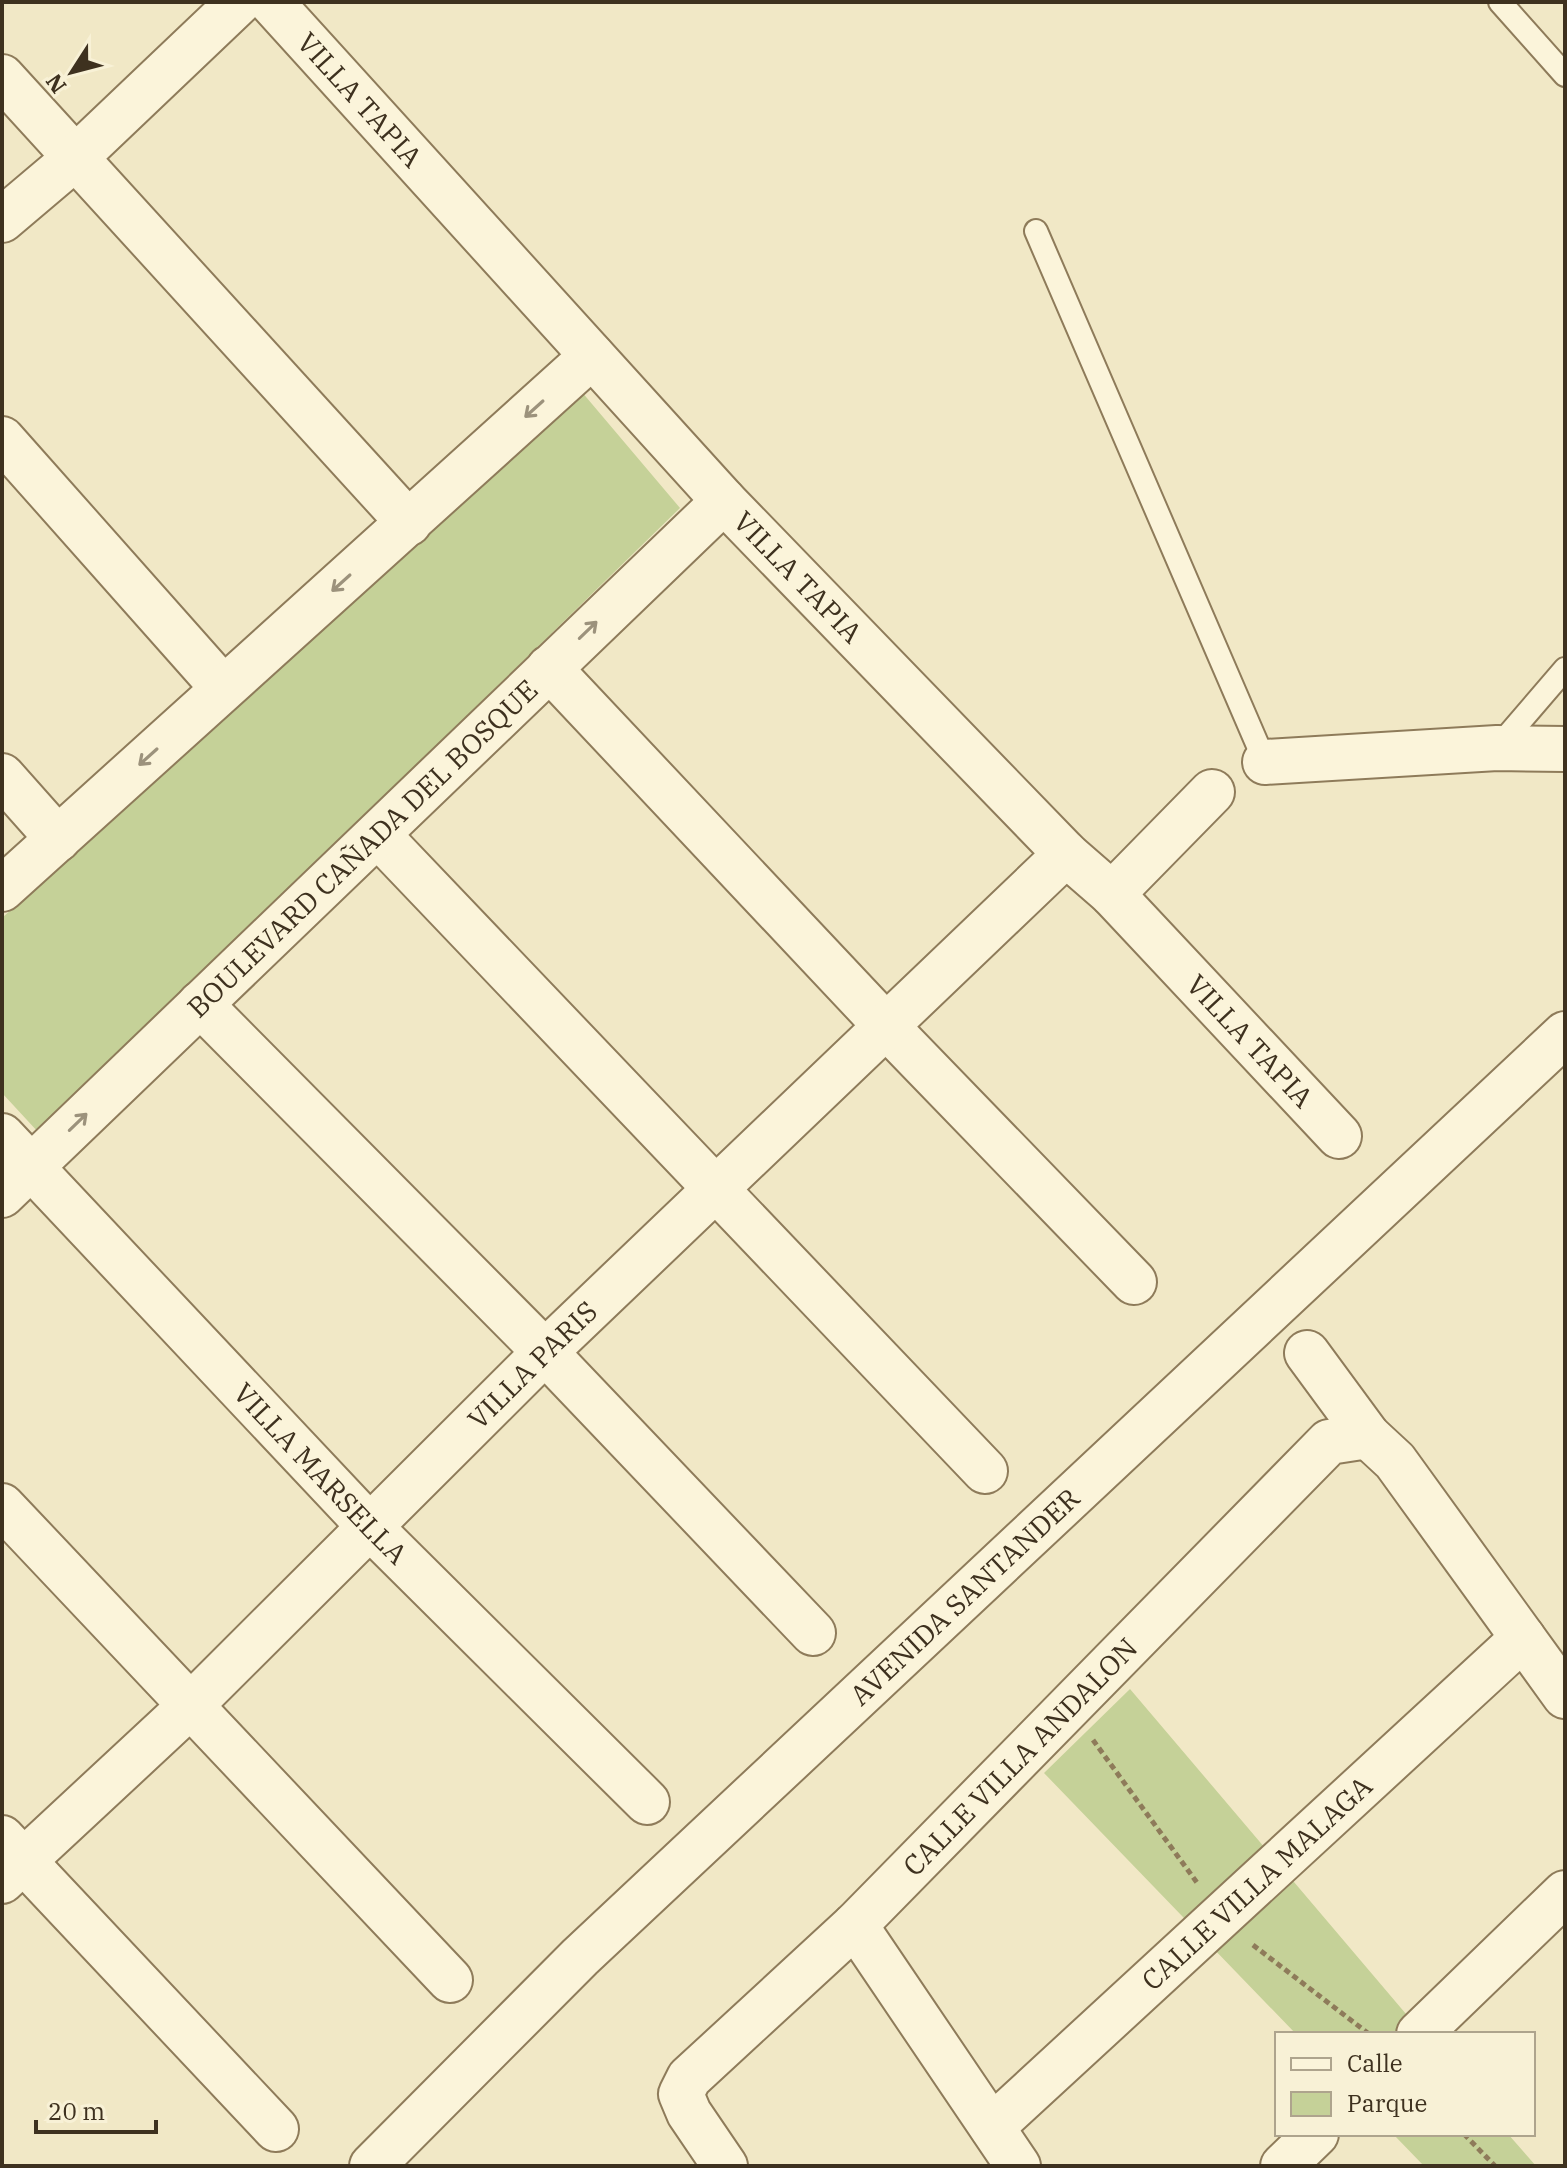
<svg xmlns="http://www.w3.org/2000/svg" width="1567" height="2168" font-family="'IBM Plex Serif',serif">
	<rect width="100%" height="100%" fill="#f1e8c6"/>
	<path fill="#c5d198" d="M581,391l99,117 -641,625 -37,-40v-175z
		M1130,1689l293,345h-127l-252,-261z
		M1393,2134h115l28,32h-112z"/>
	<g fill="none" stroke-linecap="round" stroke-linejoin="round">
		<defs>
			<path id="lane" d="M1500,2l65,73
				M1036,231l229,531
				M1498,747l67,-78"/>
			<g id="street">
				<path id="s1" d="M271,2l453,499 342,353 46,40 227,242"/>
				<path d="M2,77l407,446"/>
				<path d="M2,220l72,-61 165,-157"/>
				<path d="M2,439l221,249"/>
				<path d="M549,668l337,358 248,256"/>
				<path d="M1265,762l232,-14 68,1"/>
				<path d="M2,776l56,63"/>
				<path d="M378,835l607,636"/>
				<path d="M2,889l590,-533"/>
				<path d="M1112,894l100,-102"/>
				<path d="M200,1004l345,348 268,281"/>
				<path id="s2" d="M2,1136l369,392 276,274"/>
				<path id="s3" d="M2,1195l722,-694"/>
				<path d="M1307,1353l61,83 27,25 170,235"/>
				<path d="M2,1506l448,474"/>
				<path d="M2,1838l274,291"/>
				<path id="s4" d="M2,1881l187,-174 356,-355 521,-498"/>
				<path d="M855,1925l163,241"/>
				<path d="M1419,2034l146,-141"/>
				<path id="s5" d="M992,2127l531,-489"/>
				<path id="s6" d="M372,2166l208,-209 985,-923"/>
				<path id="s7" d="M725,2166l-36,-53 -8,-19 8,-16 166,-153 474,-483 39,-6"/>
				<path d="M1283,2166l33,-32"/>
			</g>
		</defs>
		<use href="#lane" stroke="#8e7b5a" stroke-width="26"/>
		<use href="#street" stroke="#8e7b5a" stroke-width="48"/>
		<path stroke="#8e7b5a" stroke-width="5" stroke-dasharray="6 4" stroke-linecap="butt" d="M1093,1740l105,144
			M1253,1945l116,89
			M1464,2134l31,32"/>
		<use href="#lane" stroke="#fbf4da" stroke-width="22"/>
		<use href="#street" stroke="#fbf4da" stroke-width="44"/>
	</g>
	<defs><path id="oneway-shaft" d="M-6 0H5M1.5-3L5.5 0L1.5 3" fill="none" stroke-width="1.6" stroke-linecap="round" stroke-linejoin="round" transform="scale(2)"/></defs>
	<g stroke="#9c927c">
		<use href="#oneway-shaft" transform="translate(534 409) rotate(138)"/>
		<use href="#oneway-shaft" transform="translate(341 583) rotate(138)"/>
		<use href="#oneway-shaft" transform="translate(588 630) rotate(-44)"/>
		<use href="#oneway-shaft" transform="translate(148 757) rotate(138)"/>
		<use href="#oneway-shaft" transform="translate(78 1122) rotate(-44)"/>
	</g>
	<g text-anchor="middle" stroke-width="6" stroke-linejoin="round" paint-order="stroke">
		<g font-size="28" fill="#3e311f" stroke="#f8f1d6">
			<text dy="10" stroke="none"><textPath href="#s1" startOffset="132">VILLA TAPIA</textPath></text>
			<text dy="10" stroke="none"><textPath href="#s1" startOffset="780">VILLA TAPIA</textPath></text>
			<text dy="10" stroke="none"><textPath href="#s3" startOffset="500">BOULEVARD CAÑADA DEL BOSQUE</textPath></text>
			<text dy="10" stroke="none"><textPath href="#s1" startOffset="1428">VILLA TAPIA</textPath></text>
			<text dy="10" stroke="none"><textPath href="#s4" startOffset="740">VILLA PARIS</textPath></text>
			<text dy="10" stroke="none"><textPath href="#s2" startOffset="464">VILLA MARSELLA</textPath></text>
			<text dy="10" stroke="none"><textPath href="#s6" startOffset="822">AVENIDA SANTANDER</textPath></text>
			<text dy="10" stroke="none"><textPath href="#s7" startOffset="564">CALLE VILLA ANDALON</textPath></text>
			<text dy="10" stroke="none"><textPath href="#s5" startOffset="360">CALLE VILLA MALAGA</textPath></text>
		</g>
	</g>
	<rect width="1567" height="2168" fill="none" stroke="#3e311f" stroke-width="8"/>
	<rect x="1275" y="2032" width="260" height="104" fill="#f8f1d6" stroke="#aea48d" stroke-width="2"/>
	<rect x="1291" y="2058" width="40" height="12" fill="#fbf4da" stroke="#aea48d" stroke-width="2"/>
	<text x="1347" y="2072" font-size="24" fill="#3e311f">Calle</text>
	<rect x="1291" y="2092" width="40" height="24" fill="#c5d198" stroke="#aea48d" stroke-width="2"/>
	<text x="1347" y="2112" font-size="24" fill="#3e311f">Parque</text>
	<g transform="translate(72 72) rotate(234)" stroke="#f8f1d6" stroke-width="6" paint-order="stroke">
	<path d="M0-6L14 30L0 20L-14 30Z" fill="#3e311f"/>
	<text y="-12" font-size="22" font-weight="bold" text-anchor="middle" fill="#3e311f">N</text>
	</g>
	<path d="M36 2120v12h120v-12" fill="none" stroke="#3e311f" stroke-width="4"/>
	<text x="48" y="2120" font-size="24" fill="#3e311f" stroke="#f8f1d6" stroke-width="6" paint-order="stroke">20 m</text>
</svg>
